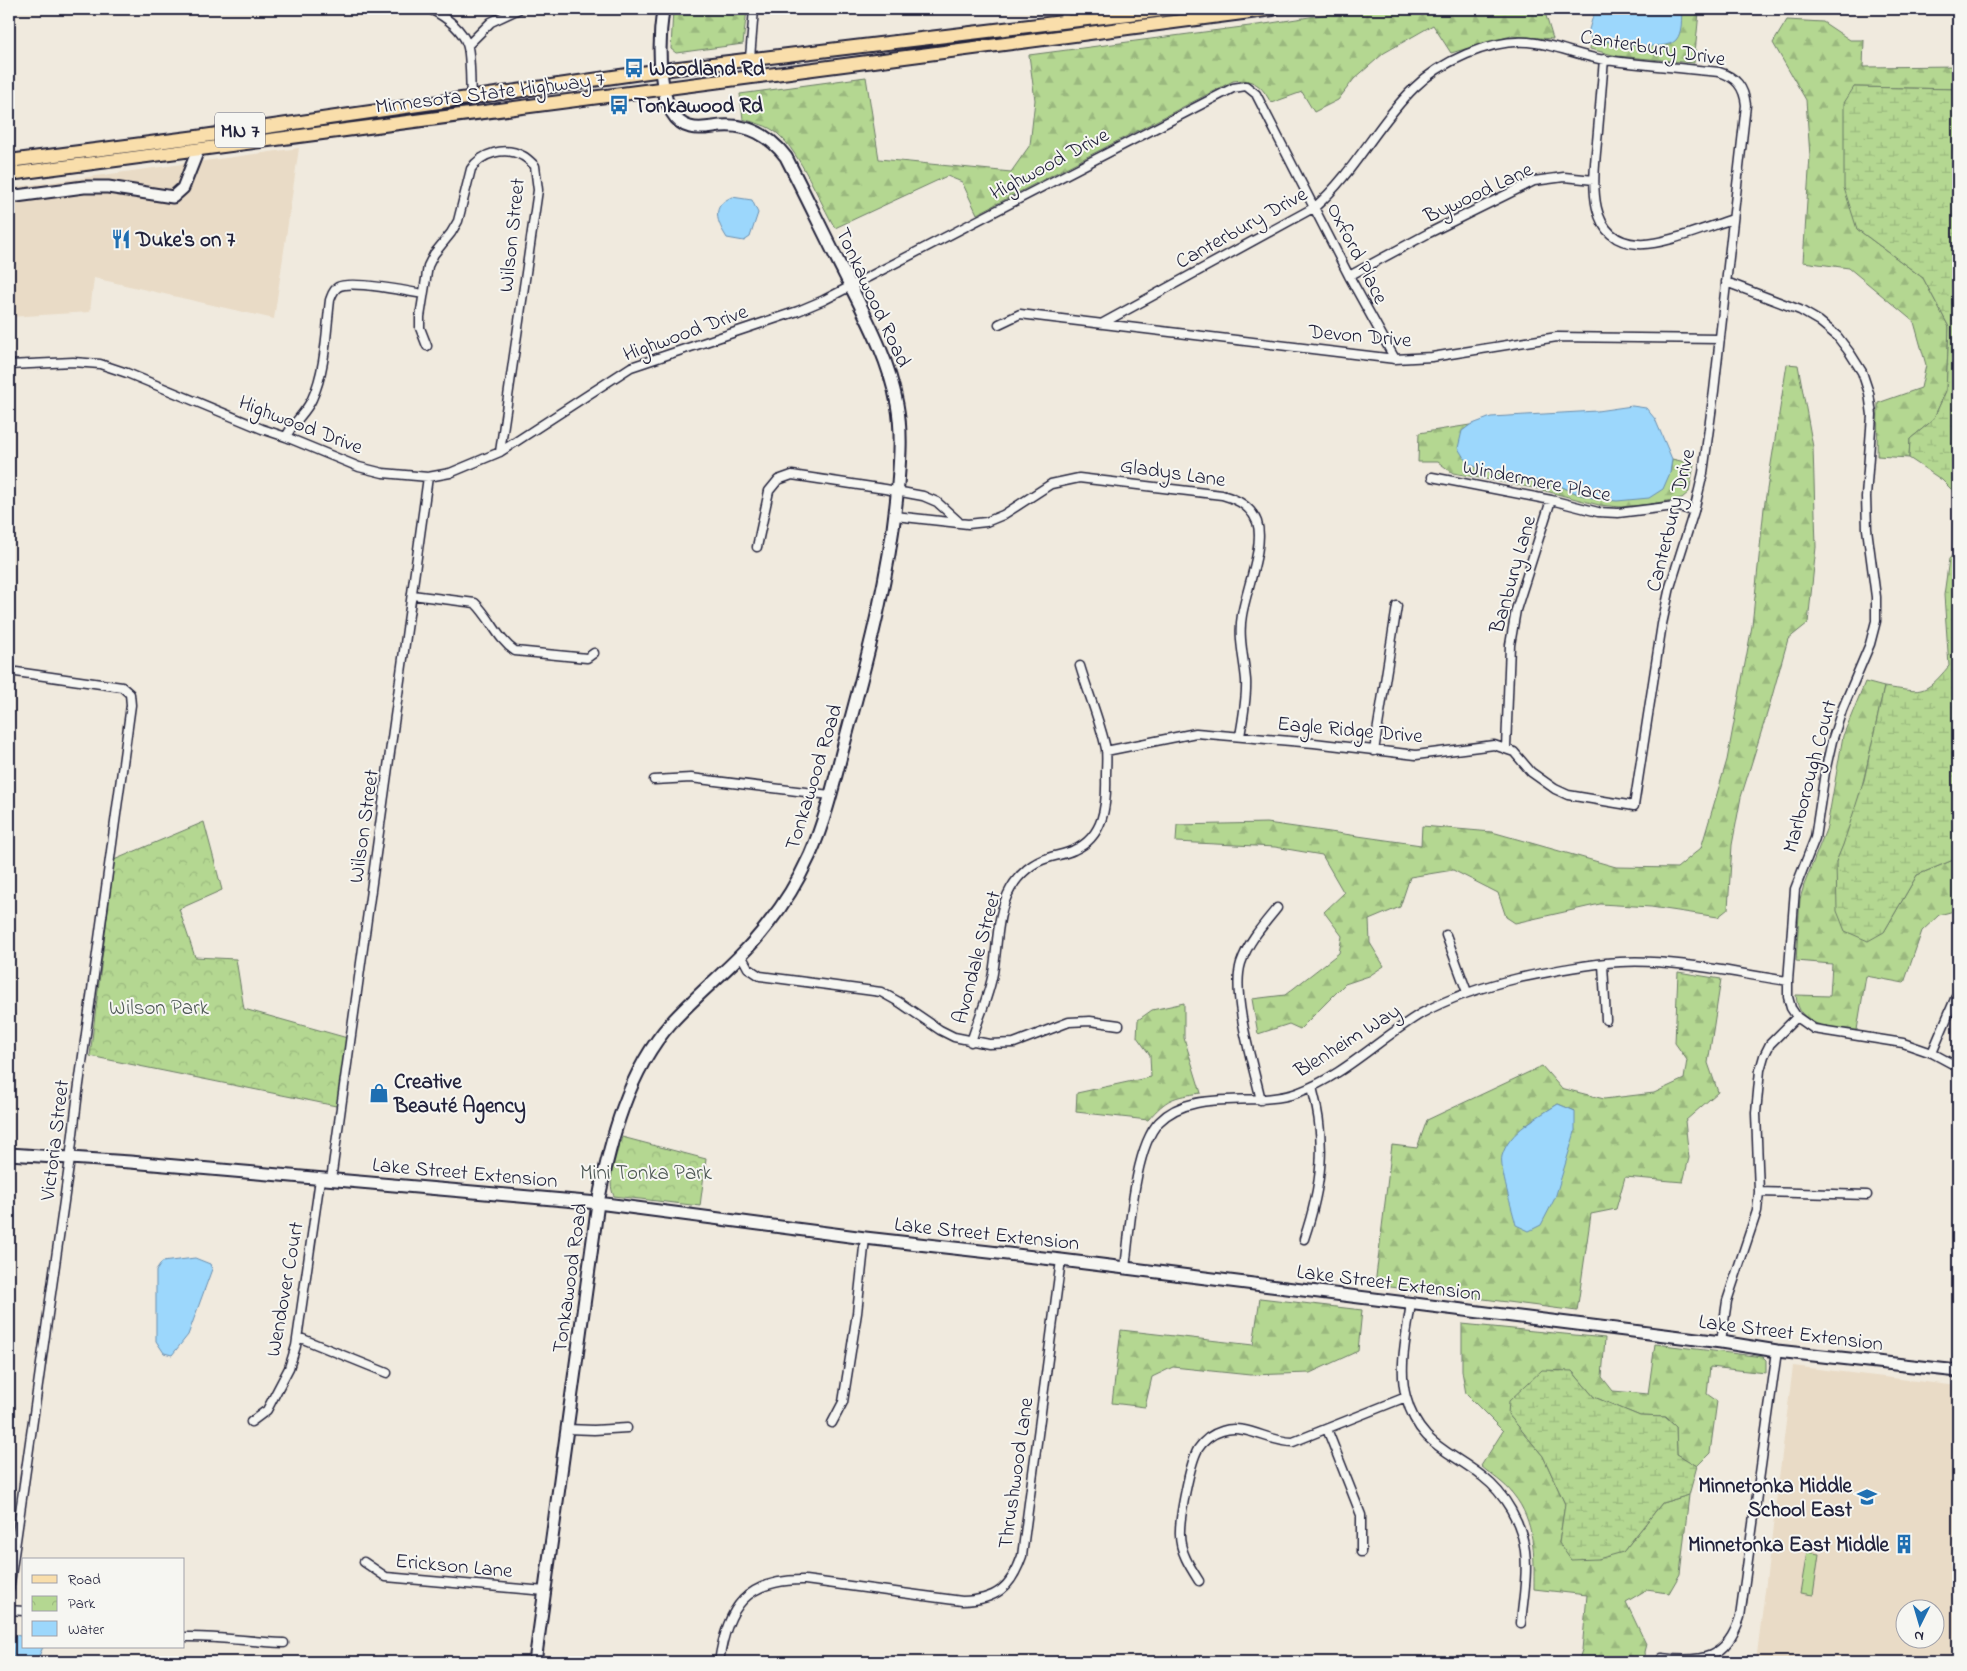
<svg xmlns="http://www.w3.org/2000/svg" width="1967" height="1671" font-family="'Indie Flower',sans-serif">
	<defs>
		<pattern id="forest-firs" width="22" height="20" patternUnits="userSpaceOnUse" patternTransform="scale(1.25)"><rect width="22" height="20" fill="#b4d791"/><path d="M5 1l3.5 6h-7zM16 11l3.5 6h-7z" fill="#9ab87e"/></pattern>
		<pattern id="wetland-marsh" width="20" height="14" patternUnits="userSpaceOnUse" patternTransform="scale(1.25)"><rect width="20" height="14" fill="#b4d791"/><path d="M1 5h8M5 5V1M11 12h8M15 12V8" fill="none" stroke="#9ab87e"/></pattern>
		<pattern id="park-crowns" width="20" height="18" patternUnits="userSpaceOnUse" patternTransform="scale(1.25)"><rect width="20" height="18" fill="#b4d791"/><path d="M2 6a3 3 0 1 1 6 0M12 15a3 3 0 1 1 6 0" fill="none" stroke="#9ab87e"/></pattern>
	</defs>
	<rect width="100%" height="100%" fill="#f0eade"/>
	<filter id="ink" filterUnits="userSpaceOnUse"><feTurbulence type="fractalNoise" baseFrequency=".02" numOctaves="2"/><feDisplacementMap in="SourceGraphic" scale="10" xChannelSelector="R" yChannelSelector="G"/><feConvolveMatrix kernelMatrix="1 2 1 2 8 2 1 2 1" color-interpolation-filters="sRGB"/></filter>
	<g filter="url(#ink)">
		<path fill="#e9dbc6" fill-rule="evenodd" d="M299,148l-25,171 -180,-41 -4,34 -81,5v-129z
			M1793,1366l165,20v276h-202zM1904,1608h30v30h-30z"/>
		<path fill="#b4d791" stroke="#6b7c66" d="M1807,1552l12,2 -6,41 -13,-2z"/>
		<path fill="url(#forest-firs)" stroke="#6b7c66" fill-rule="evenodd" d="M673,9h74l-4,35 -67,9 -5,-4z
			M1360,9h184l9,30 -42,-3 -60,17 -18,-28 -49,28 -30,26 -16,21 -24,12 -12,-20 -31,11c-9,-17 -17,-25 -38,-22l-256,133 -15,-32 -15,-6 -112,52c-15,-26 -35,-75 -57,-94 -10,-9 -23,-11 -35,-15l-3,-25 126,-17 13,82 132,13 19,-27 5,-45 -6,-45 236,-31z
			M1682,9h58v2l-41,1 -5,51 -77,-7 -27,-7 1,-11 27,6 62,-12z
			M1787,20l36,2 27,18h14l-1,27 95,-1v23l-104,-2 3,142 66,49 26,49 -3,64 -13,29 -23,19 -1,19 -32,-2 1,-53 43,-15 5,-23 -12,-43 -65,-54 -46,-6 7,-106 -4,-56 -33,-57z
			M1787,364l11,1 15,82 3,100 -8,76 -20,16 -19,68 -28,90 -9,48 -4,64 -10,8 -67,-10 -51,-3 -85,19 -9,-6 -8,-24 -45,-23 -43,7 -10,30 -31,13 1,23 14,23 -15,10 -24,8 -45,45 -11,-5 -31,10 -6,-35 33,-4 54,-42 3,-17 -18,-24 20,-19 -22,-38 -47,-8 -99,-5 1,-17 90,-2 154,22 1,-19 70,6 124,35 61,1 24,-20 26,-88 25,-134 12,-118z
			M1470,425l-8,7 21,38 45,10 16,1 14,4 20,9 92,-21 2,-14 22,5 -5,28 -7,6 -30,6 -31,3 -22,-2 -65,-17 -81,-15 -15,-11h-20l1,-29z
			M1865,682l19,5c-13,59 -23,120 -48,175l48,70 33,-57 41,-17v52l-19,5 -17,16 -18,52 -38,-7 -9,54c-27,-3 -59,-2 -61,-35l34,1 2,-32 -36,-3 4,-62 4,-14 23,-58 16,-91z
			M1678,972l43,7 -13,84 10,29 -33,29 4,37 -6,24 -58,-5 -9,32 -25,5 -14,97 -202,-26 17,-140 25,3 10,-28 115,-54 19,22 43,11 50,-6 30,-14 3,-19 -12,-17zM1558,1104l17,7 -50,14z
			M1184,1003v35l17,55c-28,4 -34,5 -53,27l-72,-8 1,-19 74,-16 -1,-22 -13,-18 1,-17 14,-10z
			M1260,1298l102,12 -4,41 -48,22 -60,2 -77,-8 -21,10 -7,30 -33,-4 9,-73 132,15z
			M1462,1324l143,14 -3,39 11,14 35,3 7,-50 108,13 3,3v13l-56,-6 -3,27 10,7 -7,52 -13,13 -20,-12 -1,-27 -10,-10 -26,-1 -46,-19 -22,-26 -64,43 35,42 22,48 -6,39 64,9 39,-49 27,-8 -9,79 -11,19 -23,-3 -20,12 20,42 -2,8 1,9 -9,1h-58l4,-12 5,-55 -53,-6c0,-33 2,-67 -21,-95 -8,-11 -22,-19 -32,-28l22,-35 -37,-37 -4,-23z"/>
		<path fill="url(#wetland-marsh)" stroke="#6b7c66" d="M1854,87l104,2v407l-16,-16 -33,-22 1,-19 23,-19 13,-29 3,-64 -26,-49 -66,-49 -13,-41v-85z
			M1958,549v309l-41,17 -33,57 -16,9 -23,-10 -8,-20 -1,-49 7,-17 21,-65 20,-93c38,5 39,10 65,-21l-5,-71 5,-36z
			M1542,1370l30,1 22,26 46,19 25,1 11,10 1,27 20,12 -8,29 -27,8 -39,49 -25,7 -27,1 -12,-17 6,-39 -22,-48 -35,-42 1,-13z"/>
		<path fill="url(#park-crowns)" stroke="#6b7c66" d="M204,822l18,68 -43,19 16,48 41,2 8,50 107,30 -10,68 -251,-51 24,-196z
			M622,1137l84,22 -6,47 -86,-10c-8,-15 3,-44 8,-59z"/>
		<path fill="#9cd7fc" stroke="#6b8faf" d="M1599,9h83c-1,9 1,23 -6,31 -12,13 -67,2 -85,-2l-3,-5 5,-17z
			M732,197l20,3 6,13 -8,24 -6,4 -17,-3c-10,-16 -17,-32 5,-41z
			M1632,406l14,2 9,11 17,40 -2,14 -7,16 -14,9 -32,3 -20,-2 -19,-5 -20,-9 -14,-4 -16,-1 -45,-10 -16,-7 -9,-15 4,-17 8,-6 21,-8 106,-6z
			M1558,1104l17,7v21l-20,66 -14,27 -12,6 -13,-6c-3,-13 -17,-58 -14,-69 7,-25 36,-39 56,-52z
			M195,1258l15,6 2,5 -24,66 -16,20 -8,-2 -8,-12v-70l6,-9z
			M16,1635l8,2v10h19l-4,9 -6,6h-19l-3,-21z"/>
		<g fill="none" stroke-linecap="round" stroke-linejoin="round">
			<defs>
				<path id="street" d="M430,9c14,7 31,19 37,35 4,10 3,40 4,52
					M1064,9l1,13
					M468,45l23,-23 28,-13
					M750,58l4,-49
					M1604,59c-2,24 -4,48 -6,72 -3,38 -17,110 40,113 23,2 72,-18 95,-25
					M1349,276l80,-43 105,-52 30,-4 30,3
					M1726,282l74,28 19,11 18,15 13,17 12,19 7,21 3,22 -6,82 1,32 9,68v24l-6,23 -28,66 -10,31 -7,31 -10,66 -20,51 -7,92v16l3,11 6,9 17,12 89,14 29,10 26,14
					M1103,323l212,-116c39,-34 62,-83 99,-119 26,-26 76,-49 114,-46 26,2 51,14 77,18 38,5 76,8 114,12 17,5 25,15 27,33l-32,286 -11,82 -9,38 -24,76 -8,37 -28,182 -66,-11 -13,-6 -24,-17 -17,-20 -20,-7 -78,10 -102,-12 -118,-10 -90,18
					M999,324l21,-10 375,45 37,-2 125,-20 163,2
					M427,346l-7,-18v-11l8,-51 6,-12 17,-21 7,-12 13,-52c10,-16 34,-23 52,-13 4,2 8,6 12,10l3,24 -38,262
					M9,365l64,-3 27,2 27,9 135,56 24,8 73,30 24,6 45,4 22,-4 50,-21 131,-85 167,-56 26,-11 409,-212 13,-2 10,8 93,182 46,83
					M286,437c7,-15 20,-24 26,-38 14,-30 14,-67 18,-99 2,-5 3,-10 8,-13 11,-7 69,4 85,7
					M1432,477l119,23 47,12 20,1 57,-7 19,5
					M895,516l73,8 18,-2 17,-7 48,-31 28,-6 143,17c15,4 29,11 35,27 8,23 -11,68 -15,93 -4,22 2,43 4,65 1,18 -3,38 -6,56
					M757,547l12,-56 9,-11 14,-5 93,14 38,7 14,6 21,19
					M412,595l63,8c16,15 22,36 40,48l72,7 7,-5
					M9,671l113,16 8,7 1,11 -53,387 -8,67 -61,431
					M1506,748l4,-103 6,-35 35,-110
					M1374,751l23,-145
					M654,780l37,-2 139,17
					M1446,935l21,57
					M741,955l7,13 12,8 121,16 18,10 41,28 14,7 35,7 25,-1 55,-21 21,-1 29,4
					M1603,964l3,56
					M971,1042c7,-23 18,-46 22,-69 5,-28 3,-59 18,-85 8,-14 22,-26 37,-30 9,-3 18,-4 26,-8 30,-13 33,-45 32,-74 0,-9 1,-18 0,-27 -6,-28 -18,-56 -26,-83
					M1932,1053l26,-61
					M1261,1100c-8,-35 -30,-105 -20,-137 7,-21 22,-38 36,-55
					M331,1180l97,-703
					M1759,1192l108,3
					M1304,1239c18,-53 23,-97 8,-152
					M1125,1268c5,-38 9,-120 34,-146 34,-35 95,-14 138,-29 47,-17 83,-55 125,-80 31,-17 63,-27 97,-35 34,-7 67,-14 101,-16 56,-3 113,11 168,19
					M1411,1303c-4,30 -13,65 -5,94 13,48 43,53 77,80 22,17 39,46 42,74 3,24 -2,48 -4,72
					M298,1337l89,36
					M1721,1342l6,-41 30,-90 2,-19 -3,-79 4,-43 4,-14 6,-12 27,-27
					M251,1422l16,-12 22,-42 7,-22 24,-167
					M832,1423l11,-21 14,-89 8,-75
					M566,1429l28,1 33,-2
					M1327,1429l34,86v37
					M364,1562l22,15 159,14
					M1199,1581c-9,-14 -19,-29 -19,-46 -1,-16 10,-72 18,-86 6,-9 14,-15 24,-18 24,-8 46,11 71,11l113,-45
					M9,1610l15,1
					M184,1637c34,-1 67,5 100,6
					M1662,1658c40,5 65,1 78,-41l37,-266
					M719,1662c8,-55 27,-83 86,-82l157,21c34,-1 49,-13 60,-45l39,-296"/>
				<path id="secondary" d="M9,197l75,-10h24l65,10 10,-9 15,-38
					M9,1154l121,8 468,41 267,35 196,22 660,82 56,9 181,20
					M535,1662l63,-459c12,-62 30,-132 73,-180 31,-34 69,-62 97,-99 17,-21 31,-45 42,-69 17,-39 26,-81 37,-122 22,-81 44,-164 51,-249 2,-26 4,-53 -1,-80 -8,-44 -29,-83 -49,-123 -21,-41 -41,-83 -62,-124 -17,-22 -37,-33 -65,-31 -10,1 -21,4 -31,1 -36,-9 -31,-90 -27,-118"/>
				<path id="primary" d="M9,161l188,-24 465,-67 509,-61
					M9,174l1264,-165"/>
			</defs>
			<use href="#street" stroke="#22223b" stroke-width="11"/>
			<use href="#secondary" stroke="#22223b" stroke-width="15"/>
			<use href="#primary" stroke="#22223b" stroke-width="16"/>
			<use href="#street" stroke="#f6f6f2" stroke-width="8"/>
			<use href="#secondary" stroke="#f6f6f2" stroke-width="11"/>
			<use href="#primary" stroke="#f9deab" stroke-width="12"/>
		</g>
	</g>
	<defs>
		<symbol id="bus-bare" viewBox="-9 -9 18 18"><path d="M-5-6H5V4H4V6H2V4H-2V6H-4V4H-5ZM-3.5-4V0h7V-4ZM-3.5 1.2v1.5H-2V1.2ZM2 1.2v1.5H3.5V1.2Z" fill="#1f6fb2" stroke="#f6f6f2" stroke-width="2.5" paint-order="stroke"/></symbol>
		<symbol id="restaurant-bare" viewBox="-9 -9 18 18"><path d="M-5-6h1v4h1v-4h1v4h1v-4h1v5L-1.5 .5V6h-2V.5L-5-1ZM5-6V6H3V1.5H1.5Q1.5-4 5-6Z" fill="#1f6fb2" stroke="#f6f6f2" stroke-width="2.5" paint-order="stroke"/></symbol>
		<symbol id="shop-bare" viewBox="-9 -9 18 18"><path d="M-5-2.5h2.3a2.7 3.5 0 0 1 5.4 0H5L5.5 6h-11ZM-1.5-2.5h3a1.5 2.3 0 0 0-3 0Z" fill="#1f6fb2" stroke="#f6f6f2" stroke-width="2.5" paint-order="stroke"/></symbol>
		<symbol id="school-bare" viewBox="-9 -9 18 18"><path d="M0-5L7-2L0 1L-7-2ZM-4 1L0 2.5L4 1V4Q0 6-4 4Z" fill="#1f6fb2" stroke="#f6f6f2" stroke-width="2.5" paint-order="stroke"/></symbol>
		<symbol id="building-bare" viewBox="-9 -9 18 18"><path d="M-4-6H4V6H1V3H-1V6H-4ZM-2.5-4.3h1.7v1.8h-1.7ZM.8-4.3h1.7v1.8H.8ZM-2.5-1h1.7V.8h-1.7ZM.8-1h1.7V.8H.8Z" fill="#1f6fb2" stroke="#f6f6f2" stroke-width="2.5" paint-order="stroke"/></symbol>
	</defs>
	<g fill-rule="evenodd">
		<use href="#bus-bare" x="620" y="54" width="28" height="28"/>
		<use href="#bus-bare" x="605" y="91" width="28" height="28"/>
		<use href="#restaurant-bare" x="107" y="225" width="28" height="28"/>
		<use href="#shop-bare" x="365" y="1079" width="28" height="28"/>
		<use href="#school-bare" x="1853" y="1483" width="28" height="28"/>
		<use href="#building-bare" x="1890" y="1530" width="28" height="28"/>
	</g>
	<g text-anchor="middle" stroke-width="4" stroke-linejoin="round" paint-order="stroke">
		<rect fill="#f6f6f2" stroke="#626272" stroke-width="1" x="215" y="112.5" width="50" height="35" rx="4"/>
		<g font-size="20" font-weight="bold" fill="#22223b">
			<text x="240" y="137">MN 7</text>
		</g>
		<g font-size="21" fill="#22223b" stroke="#f6f6f2">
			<text transform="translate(1653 47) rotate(9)" y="7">Canterbury Drive</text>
			<text transform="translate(490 92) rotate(-7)" y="7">Minnesota State Highway 7</text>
			<text transform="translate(1049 163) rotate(-28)" y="7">Highwood Drive</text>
			<text transform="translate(1478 192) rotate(-25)" y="7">Bywood Lane</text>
			<text transform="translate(1241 227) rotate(-29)" y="7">Canterbury Drive</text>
			<text transform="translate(511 235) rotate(-84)" y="7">Wilson Street</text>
			<text transform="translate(1358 253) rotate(63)" y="7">Oxford Place</text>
			<text transform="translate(874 297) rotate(65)" y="7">Tonkawood Road</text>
			<text transform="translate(685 332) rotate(-20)" y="7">Highwood Drive</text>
			<text transform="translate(1360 335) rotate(5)" y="7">Devon Drive</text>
			<text transform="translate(301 424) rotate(21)" y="7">Highwood Drive</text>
			<text transform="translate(1173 472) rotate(8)" y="7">Gladys Lane</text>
			<text transform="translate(1537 480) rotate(11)" y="7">Windermere Place</text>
			<text transform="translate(1670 520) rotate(-76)" y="7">Canterbury Drive</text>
			<text transform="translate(1512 574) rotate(-74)" y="7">Banbury Lane</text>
			<text transform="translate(1350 729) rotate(5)" y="7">Eagle Ridge Drive</text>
			<text transform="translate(1809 776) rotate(-75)" y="7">Marlborough Court</text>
			<text transform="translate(813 777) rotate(-73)" y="7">Tonkawood Road</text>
			<text transform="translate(363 826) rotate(-82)" y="7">Wilson Street</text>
			<text transform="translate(976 957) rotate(-75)" y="7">Avondale Street</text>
			<text transform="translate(1347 1040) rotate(-32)" y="7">Blenheim Way</text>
			<text transform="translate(54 1140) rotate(-83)" y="7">Victoria Street</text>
			<text transform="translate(465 1172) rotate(5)" y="7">Lake Street Extension</text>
			<text transform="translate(987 1233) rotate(6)" y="7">Lake Street Extension</text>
			<text transform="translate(569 1278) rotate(-82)" y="7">Tonkawood Road</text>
			<text transform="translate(1389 1282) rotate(7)" y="7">Lake Street Extension</text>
			<text transform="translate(284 1289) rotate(-80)" y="7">Wendover Court</text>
			<text transform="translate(1791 1332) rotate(7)" y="7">Lake Street Extension</text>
			<text transform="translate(1015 1473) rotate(-82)" y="7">Thrushwood Lane</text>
			<text transform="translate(454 1565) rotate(5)" y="7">Erickson Lane</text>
		</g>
		<g font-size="21" font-weight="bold" fill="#22223b" stroke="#f6f6f2" text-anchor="start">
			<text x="649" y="75">Woodland Rd</text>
			<text x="634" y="112">Tonkawood Rd</text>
			<text x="136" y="246">Duke's on 7</text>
			<text x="394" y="1088">Creative<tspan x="394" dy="24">Beauté Agency</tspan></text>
			<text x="1852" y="1492" text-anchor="end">Minnetonka Middle<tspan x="1852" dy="24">School East</tspan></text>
			<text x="1889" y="1551" text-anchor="end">Minnetonka East Middle</text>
		</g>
		<g font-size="21" fill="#4e5855" stroke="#f6f6f2">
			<text x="159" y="1014">Wilson Park</text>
			<text x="646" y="1179">Mini Tonka Park</text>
		</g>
	</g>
	<rect width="1967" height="1671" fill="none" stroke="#f6f6f2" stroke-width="30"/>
	<rect x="15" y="15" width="1937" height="1641" fill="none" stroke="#22223b" stroke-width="2" filter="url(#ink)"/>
	<rect x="22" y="1558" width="162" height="90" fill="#f6f6f2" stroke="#a1a1a9"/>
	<rect x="32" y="1575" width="25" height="8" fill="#f9deab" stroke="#a1a1a9"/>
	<text x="68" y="1584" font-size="15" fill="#22223b">Road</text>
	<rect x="32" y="1596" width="25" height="15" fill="url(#park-crowns)" stroke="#a1a1a9"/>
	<text x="68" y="1608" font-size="15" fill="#22223b">Park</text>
	<rect x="32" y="1621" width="25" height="15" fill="#9cd7fc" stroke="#a1a1a9"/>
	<text x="68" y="1634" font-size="15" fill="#22223b">Water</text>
	<g transform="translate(1920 1624) rotate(185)"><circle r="24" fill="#f6f6f2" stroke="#a1a1a9"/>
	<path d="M0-4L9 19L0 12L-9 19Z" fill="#1f6fb2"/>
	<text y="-8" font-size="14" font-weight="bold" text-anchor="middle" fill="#22223b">N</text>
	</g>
</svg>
